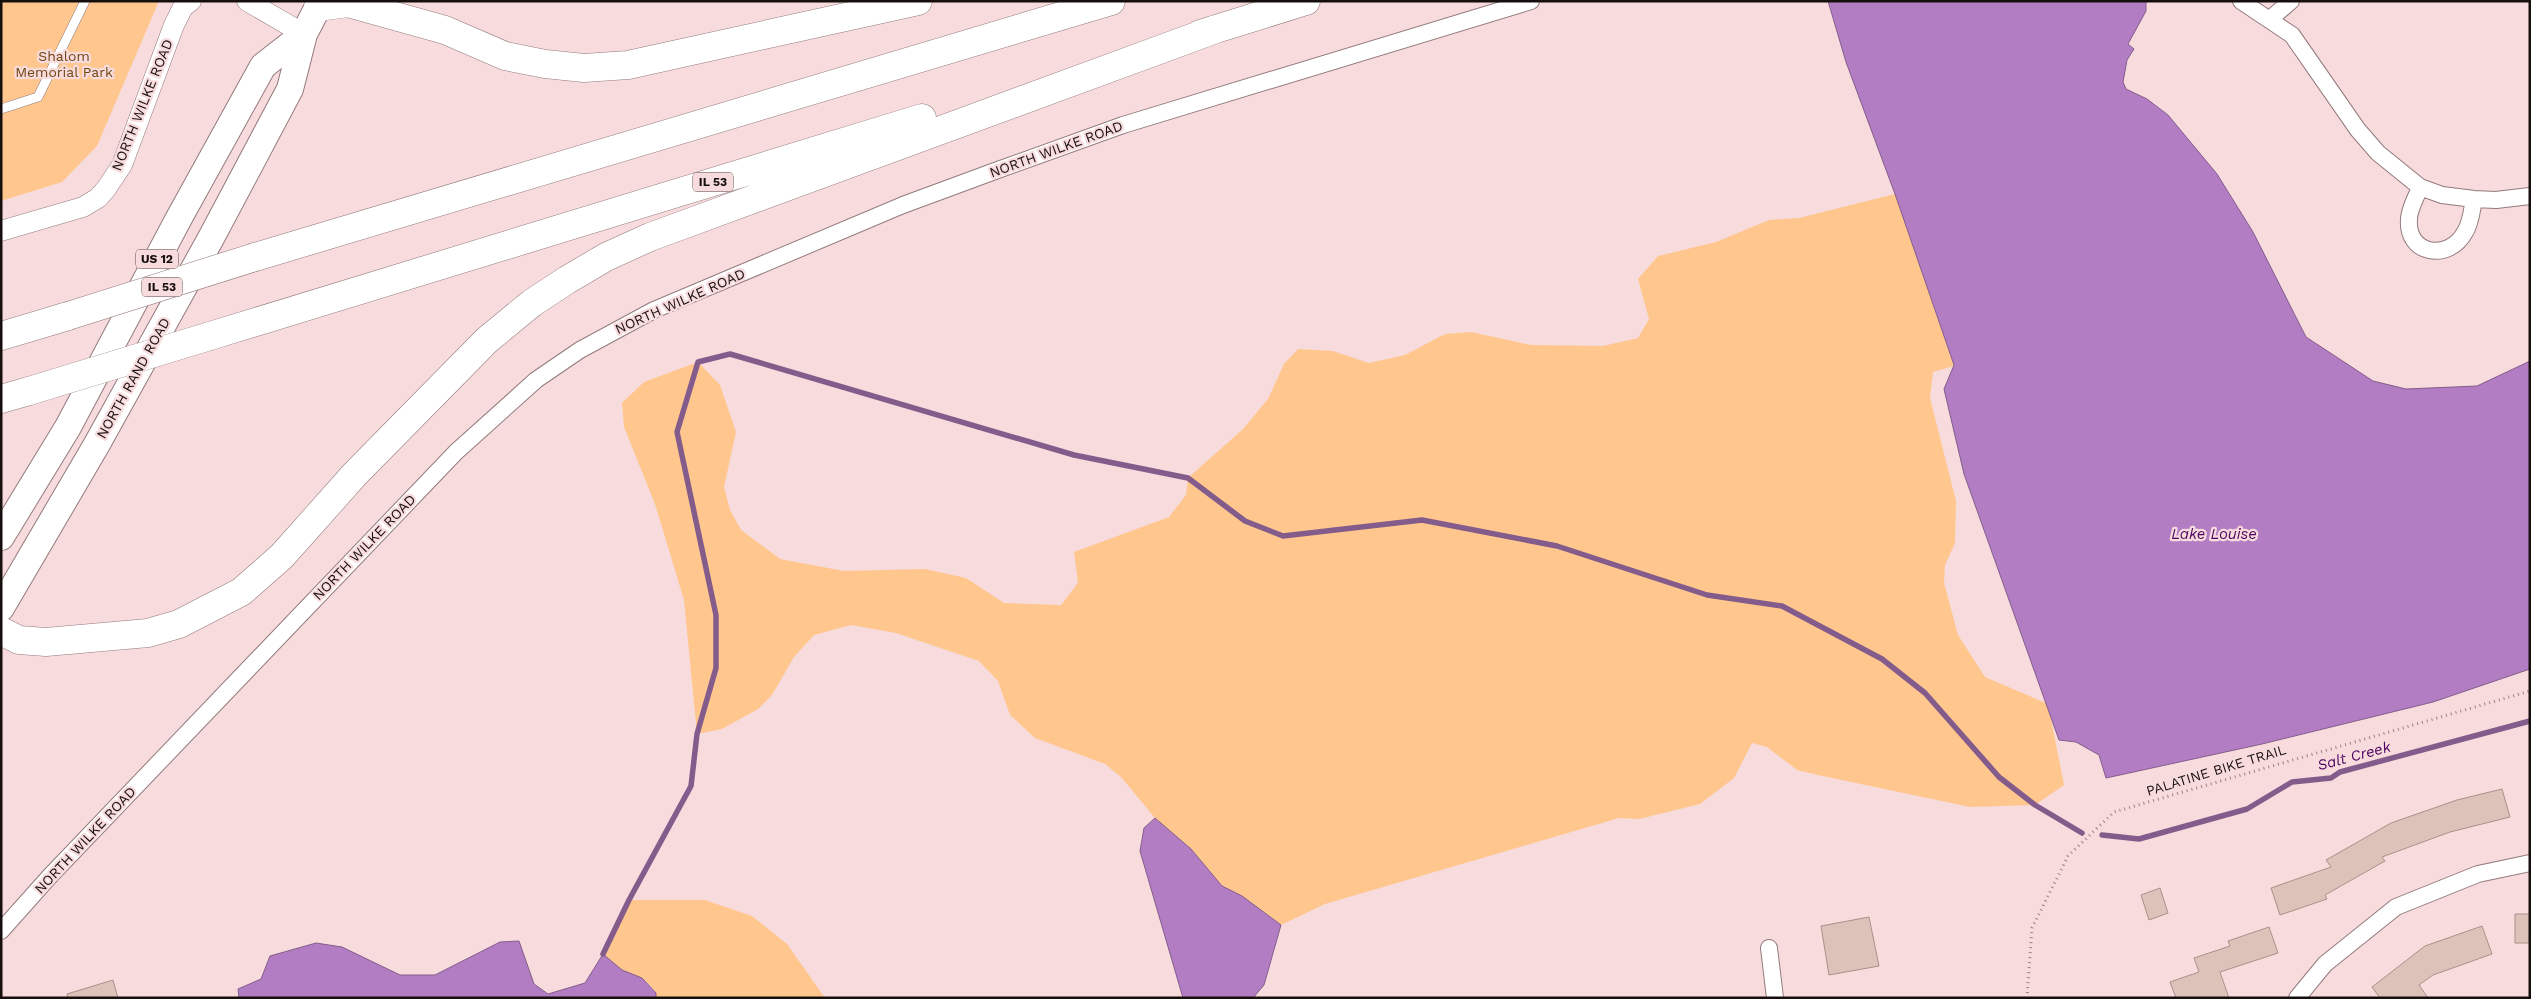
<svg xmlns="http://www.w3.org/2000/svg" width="2531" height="999" font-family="'Work Sans',sans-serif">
	<rect width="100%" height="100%" fill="#f7dbdd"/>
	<path fill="#ffc78e" d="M1,1h158l-62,145 -35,36 -61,19z
		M1895,194l59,172 -21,6 -3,26 26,103 -1,42 -10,22 -1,18 14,52 27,42 63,27 16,81 -29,20 -65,2 -152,-32 -21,-5 -30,-23 -15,-4 -18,35 -34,26 -61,15 -20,-1 -294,86 -44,21 -39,-29 -20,-10 -31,-37 -36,-31 -34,-41 -16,-13 -70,-26 -25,-23 -12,-34 -19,-20 -83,-28 -45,-8 -37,10 -20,22 -22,38 -14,14 -36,20 -25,5 -13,-134 -29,-96 -31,-77 -2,-24 22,-21 54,-20 22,23 16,47 -12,55 6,23 11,20 39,29 64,12 81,-2 41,9 38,25 57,2 17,-22 -4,-31 95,-35 17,-22 2,-17 55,-49 25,-30 16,-35 14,-15 35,2 36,12 36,-8 40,-21 26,-2 60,13 72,1 35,-8 11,-19 -11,-40 20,-23 58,-14 53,-22 30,-2z
		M629,900h76l47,16 35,28 38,54h-169c-1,-18 -23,-21 -35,-29 -6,-4 -12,-10 -18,-15z"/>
	<path fill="#b27dc2" stroke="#845c8c" d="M1828,1h318v10l-18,33 6,5 -7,11 -4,22 3,7 21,10 21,16 49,59 36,58 53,105 67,44 33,8 71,-3 53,-25v308l-97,33 -171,42 -156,34 -7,-23 -23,-13 -17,-2 -95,-266 -20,-85 10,-24 -59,-171 -49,-132z
		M1155,818l36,31 31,37 20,10 39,29 -17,60 -11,13h-70l-43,-147 4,-23z
		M519,941l15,43 14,10 37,-11 18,-29 19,16 20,8 14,15v5h-417l-1,-9 23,-10 9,-23 46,-13 26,4 58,28h35l65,-33z"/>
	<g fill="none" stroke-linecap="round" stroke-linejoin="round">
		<path stroke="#845c8c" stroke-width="5.5" d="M2102,835l37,4 108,-30 45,-27 39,-4 9,-6 190,-51
			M603,954l26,-54 62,-114 6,-52 19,-66v-53l-39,-183 21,-70 32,-8 344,101 114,23 57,43 38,15 139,-16 135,26 150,49 75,11 100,53 43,34 74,84 36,28 47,28"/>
	</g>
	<path fill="#dcc3ba" stroke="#a99189" d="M2502,789l8,28 -60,15 -68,25 3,4 -60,34 2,4 -47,16 -9,-27 60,-21 -5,-7 65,-37 66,-23z
		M2160,888l8,25 -19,7 -8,-25z
		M2515,914h15v29h-15z
		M1869,917l10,49 -50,9 -8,-49z
		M2482,926l10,28 -59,21 -14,10 9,13h-48l-8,-11 53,-41z
		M2269,927l9,26 -58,19 9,26h-53l-6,-16 29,-10 -5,-14 36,-12 -2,-5z
		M113,980l5,18h-50l-1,-4z"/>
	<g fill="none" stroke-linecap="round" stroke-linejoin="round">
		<defs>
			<path id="service" d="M1,109l37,-12 47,-96"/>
			<path id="minor" d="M2241,1l51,34 66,95 20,23 42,34 22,8 32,4 22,1 34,-4
				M2270,19l21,-18
				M2420,187c-3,9 -11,22 -11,32 -3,36 40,43 56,13 6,-9 7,-23 9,-33
				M1,931l49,-55 406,-424 80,-72 44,-30 74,-40 249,-105 92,-34 128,-46 408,-124
				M1769,948l6,50
				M2297,998l28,-34 71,-57 82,-33 52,-11"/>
			<path id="tertiary" d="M247,1l57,33
				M1,231l82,-24 15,-9 8,-9 16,-24 52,-140 9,-18 8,-6"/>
			<path id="primary" d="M1,537l67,-110 111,-209 84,-152 41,-32
				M1,608l96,-164 114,-206 79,-149 14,-55 17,-33"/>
			<path id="motorway" d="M318,7l30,-4 97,27 60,26 40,8 39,4 44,-3 290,-64
				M1200,34l106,-33
				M255,257l856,-256
				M1,336l67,-20
				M210,336l712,-218
				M1,399l28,-8
				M1,631l18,9 27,2 102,-9 31,-9 62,-32 41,-36 73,-82 132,-134 45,-37 35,-23 39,-23 44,-20 566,-208"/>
		</defs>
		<use href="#service" stroke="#937a7c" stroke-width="10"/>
		<use href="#minor" stroke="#937a7c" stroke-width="18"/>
		<use href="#tertiary" stroke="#937a7c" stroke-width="21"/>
		<use href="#primary" stroke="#937a7c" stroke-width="28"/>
		<use href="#motorway" stroke="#937a7c" stroke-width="29"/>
		<path stroke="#998586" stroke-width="3" stroke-dasharray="1 4" stroke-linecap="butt" d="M2027,998l5,-70 36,-72 46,-44 416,-121"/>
		<use href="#service" stroke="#fff" stroke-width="9"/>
		<use href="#minor" stroke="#fff" stroke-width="16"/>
		<use href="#tertiary" stroke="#fff" stroke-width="20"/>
		<use href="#primary" stroke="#fff" stroke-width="26"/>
		<use href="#motorway" stroke="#fff" stroke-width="28"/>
		<defs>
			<path id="motorway-bridge" d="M68,316l187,-59
				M29,391l181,-55"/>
		</defs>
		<use href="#motorway-bridge" stroke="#937a7c" stroke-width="29" stroke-linecap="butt"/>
		<use href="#motorway-bridge" stroke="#fff" stroke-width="28"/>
	</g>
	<g text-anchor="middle" stroke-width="4.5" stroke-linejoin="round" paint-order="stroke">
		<g fill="#f7dbdd" stroke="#5a4c4c" stroke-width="1">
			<rect x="693" y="172.5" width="40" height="19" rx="4"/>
			<rect x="136" y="249.5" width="42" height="19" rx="4"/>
			<rect x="142" y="277.5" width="40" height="19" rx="4"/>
		</g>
		<g font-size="12" font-weight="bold" fill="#170e0e">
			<text x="713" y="186">IL 53</text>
			<text x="157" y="263">US 12</text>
			<text x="162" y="291">IL 53</text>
		</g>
		<g font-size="14" fill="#724713" stroke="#f7dbdd">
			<text x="64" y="61">Shalom<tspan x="64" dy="16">Memorial Park</tspan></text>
		</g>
		<g font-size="14" fill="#170e0e" stroke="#f7dbdd">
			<text transform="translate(142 105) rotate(-68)" y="5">NORTH WILKE ROAD</text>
			<text transform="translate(1056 149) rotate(-20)" y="5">NORTH WILKE ROAD</text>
			<text transform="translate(680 301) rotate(-24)" y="5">NORTH WILKE ROAD</text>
			<text transform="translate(133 378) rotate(-61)" y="5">NORTH RAND ROAD</text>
			<text transform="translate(364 547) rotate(-46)" y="5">NORTH WILKE ROAD</text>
			<text transform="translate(2216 770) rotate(-17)" y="5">PALATINE BIKE TRAIL</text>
			<text transform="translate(85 840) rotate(-47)" y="5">NORTH WILKE ROAD</text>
		</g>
		<g font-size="15" font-style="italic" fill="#4e065f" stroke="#f7dbdd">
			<text x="2214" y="539">Lake Louise</text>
			<text transform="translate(2354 756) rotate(-15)" y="5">Salt Creek</text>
		</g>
	</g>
	<rect width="2531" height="999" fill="none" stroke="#170e0e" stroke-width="5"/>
</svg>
